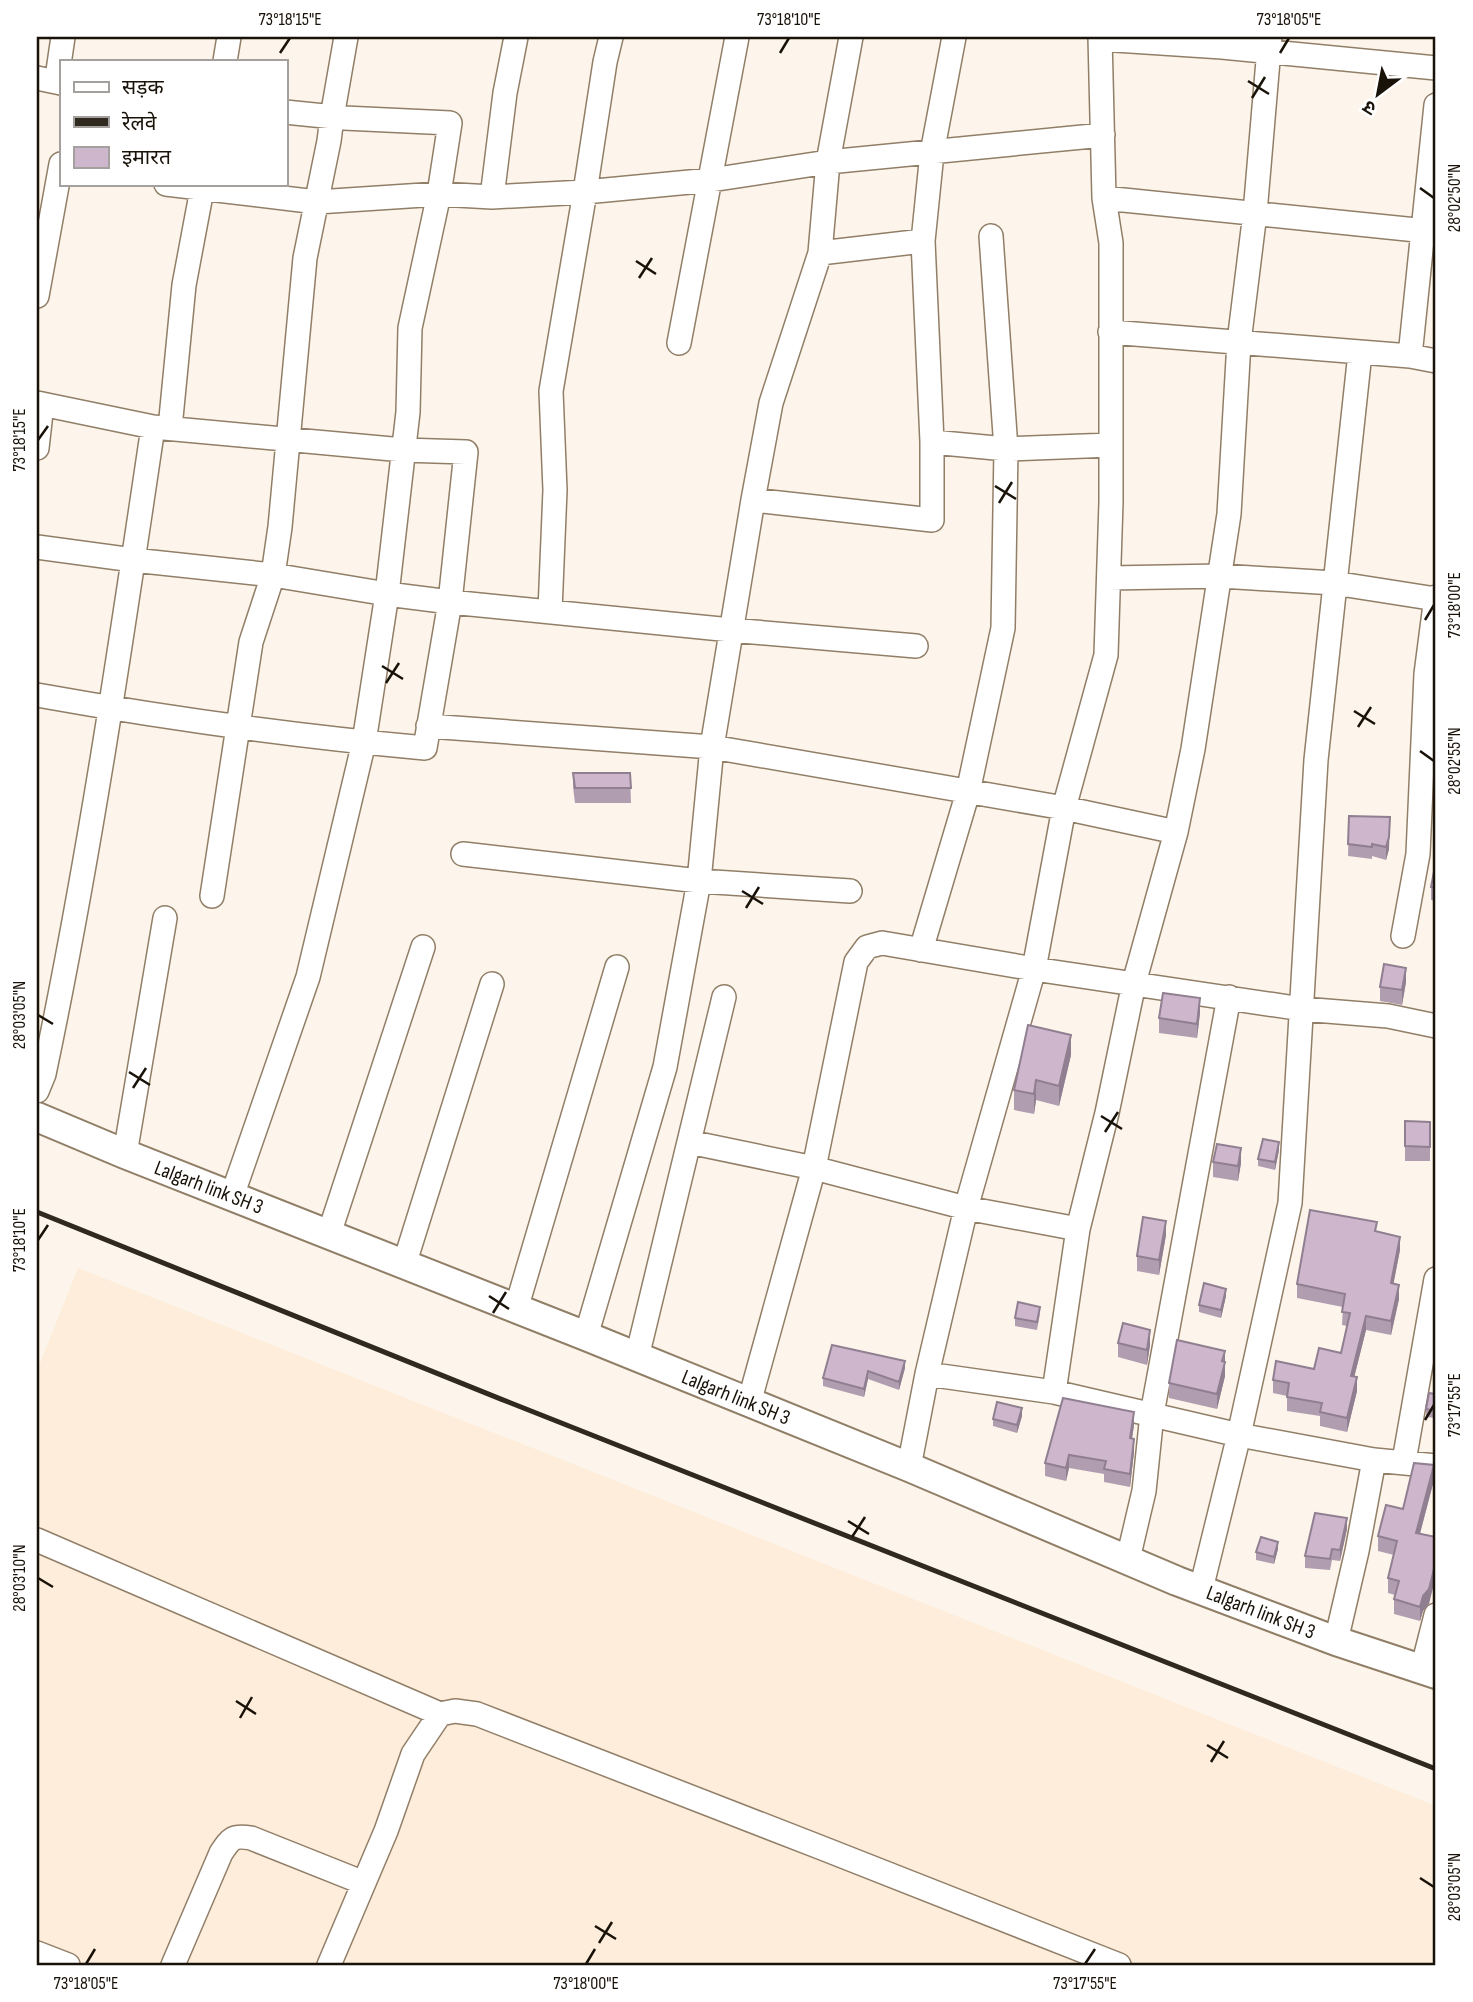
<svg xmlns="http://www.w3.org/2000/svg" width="1473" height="2002" font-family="'Sofia Sans Condensed','Noto Sans Devanagari',sans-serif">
	<rect width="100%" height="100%" fill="#fdf5eb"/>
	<path fill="#fdedda" d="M78,1268l1358,538v159h-1399v-594z"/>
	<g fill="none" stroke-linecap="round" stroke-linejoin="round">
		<defs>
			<path id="minor" d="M1100,39l122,8 214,21
				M225,61l4,-24
				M37,78l24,5
				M61,83l-3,-12 5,-34
				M166,184l151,18 122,-8 53,3 93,-5 126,-12 117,-18 275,-27
				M492,197l13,-104 11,-56
				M1104,198l332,34
				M820,253l103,-12
				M37,296l24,-132
				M1110,332l300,24 26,5
				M679,343l58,-306
				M1410,356l26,-251
				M37,403l116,24 250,23 63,2 -16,150 -25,146c-130,-12 -260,-30 -388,-53
				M170,428l14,-143 19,-101
				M932,442l74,7 105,-4
				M37,448l5,-44
				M753,500l179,20v-78l-9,-201 9,-88 22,-116
				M37,547l96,13 140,15 114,19 63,8 281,28 185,16
				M1109,578l112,-2 113,7 102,16
				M550,611l5,-121 -4,-99 34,-199 20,-130 6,-25
				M428,726l284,21 352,61 112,24
				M463,854l236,27 151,10
				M212,896l39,-254 22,-67 7,-48 25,-269 24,-117 3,-24 14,-80
				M1403,936l15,-82 8,-180 10,-77
				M921,950l47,-158 35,-164 3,-179 -15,-213
				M37,1091l7,-17c45,-214 77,-431 109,-647
				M689,1142l125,26 152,40 112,21 -24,163
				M125,1154l40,-236
				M232,1196l76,-219 56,-235 23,-148 21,-182 2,-84 29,-134 11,-71 -106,-5 -59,-6
				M1078,1229l29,-116 27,-130 42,-151 17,-83 36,-235 10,-172 16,-129 15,-176
				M329,1234l94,-287
				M404,1265l88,-281
				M516,1309l101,-342
				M586,1336l79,-269 34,-186 13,-134 41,-247 18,-97 49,-150 8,-91 23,-125
				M637,1357l87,-360
				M927,1374l127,18 185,43 135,25 62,6
				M749,1403l65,-235 42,-206 11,-15 15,-4 152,26 268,40 86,7 48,10
				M1404,1461l32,-182
				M909,1467l18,-93 39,-166 68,-239 30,-161 42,-153 5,-153v-259l-7,-45 -4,-161
				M37,1540l403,174
				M1128,1559l16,-68 8,-77 77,-417
				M1201,1589l38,-154 51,-232 26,-443 44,-407
				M1336,1641l21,-90 17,-91
				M1422,1670l14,-55
				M37,1953l31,12
				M173,1965l48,-112c10,-15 12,-18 30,-15l113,45
				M329,1965l57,-134 27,-77 27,-40 15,-3 22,3 345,134 297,117"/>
			<path id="tertiary" d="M37,1117l88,37 461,182 323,131 268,114 159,60 100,33"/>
		</defs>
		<use href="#minor" stroke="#917e67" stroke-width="26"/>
		<use href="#tertiary" stroke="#917e67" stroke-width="32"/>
		<use href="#minor" stroke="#fff" stroke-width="23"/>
		<use href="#tertiary" stroke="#fff" stroke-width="28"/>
		<path stroke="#302920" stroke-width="5" d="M37,1212c465,189 932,374 1399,557"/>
	</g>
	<path fill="#b19db0" d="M573,773h57l1,30h-56l-2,-16z
		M1349,816l40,33 -3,11 -14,-4v3l-24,-3z
		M1436,861v40l-5,-1v-13z
		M1406,982l-4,23 -22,-4v-14z
		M1200,1013l-3,25 -38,-5v-15z
		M1071,1055l-12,51 -23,-6 -2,14 -20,-4v-20z
		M1405,1121l25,1v39h-25z
		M1279,1150l-4,20 -17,-4v-7z
		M1213,1162l28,1 -3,18 -25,-4z
		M1377,1232l23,18 -7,34 6,15 -8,36 -25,-5 -12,47 3,14 -10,41 -27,-6v-10l-33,-5v-15l-14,-3v-13l41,-11 27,-16 6,-27 -5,-1 1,-18 -46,-9v-14z
		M1166,1235l-7,40 -22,-4v-15z
		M1226,1296l-5,22 -22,-6v-7z
		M1040,1314l-3,16 -22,-4v-8z
		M1118,1343l32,2 -3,20 -29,-8z
		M832,1345l73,23 -6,22 -31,-11 -4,18 -41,-11v-8z
		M1225,1351v25l-8,33 -48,-11v-15z
		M1436,1394v24l-10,-1v-8z
		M1022,1416l-5,17 -24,-7v-7z
		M1134,1425l-2,14 2,13 -4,35 -26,-5v-8l-35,-6 -3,13 -21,-5v-13z
		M1434,1480l-14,54 9,70 -6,7 -3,10 -26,-7v-15l1,-4 -7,-2v-15l6,-23 -16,-4v-15l25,-27z
		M1347,1529l-7,32 -8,-1 -2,10 -25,-2v-12z
		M1278,1549l-4,15 -18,-4v-8z"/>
	<path fill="#907f90" d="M1390,817l-1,32 -3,11v-13z
		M1406,968v14l-4,23v-15z
		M1200,998v15l-3,25v-14z
		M1071,1035v20l-12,51v-20z
		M1036,1080v20l-2,14v-20z
		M1279,1142v8l-4,20v-8z
		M1241,1148v15l-3,18v-15z
		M1166,1221v14l-7,40v-15z
		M1400,1237v13l-9,47v-14z
		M1399,1285v14l-8,36v-14z
		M1226,1289v7l-5,22v-8z
		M1366,1316v14l-15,60v-14z
		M1150,1330v15l-3,20v-15z
		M1225,1351v25l-8,33v-15z
		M905,1361v7l-6,22v-8z
		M868,1371v8l-4,18v-8z
		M1357,1377v14l-10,41v-14z
		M1022,1408v8l-5,17v-8z
		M1134,1412v13l-4,26v-13z
		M1134,1439v13l-4,35v-13z
		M1069,1455v13l-3,13v-13z
		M1434,1465v15l-18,68v-15z
		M1347,1518v11l-7,32v-11z
		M1278,1542v7l-4,15v-7z
		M1436,1545v31l-7,28 -6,7 -3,10v-14l14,-48z"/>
	<path fill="#ceb6cd" stroke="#907f90" stroke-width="2" d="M573,773h57l1,15h-56z
		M1349,816l41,1 -1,20 -3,10 -14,-3v3l-24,-3z
		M1436,861v27l-5,-1z
		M1384,964l22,4 -4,22 -22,-3z
		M1163,993l37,5 -3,26 -38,-6z
		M1028,1025l43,10 -12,51 -23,-6 -2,14 -20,-4z
		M1405,1121l25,1v25l-25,-1z
		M1263,1139l16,3 -4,20 -17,-3z
		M1217,1144l24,4 -3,18 -25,-4z
		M1310,1210l67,12 -2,9 25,6 -9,46 8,2 -8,36 -25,-5 -15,60 6,1 -10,41 -27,-6 2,-9 -35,-6 2,-14 -16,-3 3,-19 38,8 5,-21 22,5 9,-40 -8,-1 3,-18 -48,-10z
		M1143,1217l23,4 -7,39 -22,-4z
		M1204,1283l22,6 -5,21 -22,-5z
		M1018,1302l22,5 -3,15 -22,-4z
		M1123,1323l27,7 -3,20 -29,-7z
		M1177,1340l48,11 -3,10 3,1 -8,32 -48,-11z
		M832,1345l73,16 -6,21 -31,-11 -4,18 -41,-11z
		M1429,1393l7,1v17l-10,-2z
		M1063,1398l71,14 -4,26 4,1 -4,35 -26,-5 2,-8 -37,-6 -3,13 -21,-5z
		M997,1402l25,6 -5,17 -24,-6z
		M1414,1463l20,2 -18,68 20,4 -2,22 2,1v1l-7,28 -6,7 -3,11 -26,-8 5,-18 -11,-3 9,-37 -19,-5 8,-31 17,4z
		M1315,1513l32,5 -7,32 -8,-1 -2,10 -25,-3z
		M1261,1537l17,5 -4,15 -18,-5z"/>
	<path fill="none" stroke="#191209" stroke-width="2.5" d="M280,53l10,-15M780,53l9,-15M1280,53l9,-15M1248,81l21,13M1252,98l13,-21M1420,188l14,10M636,261l20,13M639,278l13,-20M38,440l10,-14M995,486l21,13M999,503l13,-21M1425,620l9,-15M382,666l21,13M386,683l13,-20M1354,711l21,13M1358,727l13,-20M1420,751l14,10M742,891l21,13M746,908l13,-21M38,1015l15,9M129,1072l21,13M133,1088l13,-20M1101,1116l21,13M1105,1132l13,-20M38,1240l10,-15M489,1296l20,13M493,1313l13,-21M1425,1420l9,-15M848,1521l21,13M852,1537l13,-20M38,1578l15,9M236,1701l20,13M240,1718l12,-21M1207,1745l21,13M1211,1762l13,-21M1420,1878l14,9M595,1926l21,13M599,1943l13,-21M86,1964l9,-15M586,1964l9,-15M1085,1964l10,-15"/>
	<g text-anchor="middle" stroke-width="5" stroke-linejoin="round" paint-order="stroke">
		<g font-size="21" fill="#191209" stroke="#fff">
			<text transform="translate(209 1187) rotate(21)" y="7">Lalgarh link SH 3</text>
			<text transform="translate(736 1397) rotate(22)" y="7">Lalgarh link SH 3</text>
			<text transform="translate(1261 1612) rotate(21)" y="7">Lalgarh link SH 3</text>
		</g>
	</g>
	<rect width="1473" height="2002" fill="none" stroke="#ffffff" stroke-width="77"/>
	<rect x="60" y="60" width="228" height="126" fill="#ffffff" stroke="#a3a09d" stroke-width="2"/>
	<rect x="74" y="82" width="35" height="10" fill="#ffffff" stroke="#a3a09d" stroke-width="2"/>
	<text x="122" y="94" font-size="21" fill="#191209">सड़क</text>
	<rect x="74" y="117" width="35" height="10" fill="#302920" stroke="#a3a09d" stroke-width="2"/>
	<text x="122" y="130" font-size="21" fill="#191209">रेलवे</text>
	<rect x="74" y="147" width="35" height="21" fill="#ceb6cd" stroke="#a3a09d" stroke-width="2"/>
	<text x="122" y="164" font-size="21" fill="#191209">इमारत</text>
	<g transform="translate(1378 94) rotate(212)" stroke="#ffffff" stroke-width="5" paint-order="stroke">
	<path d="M0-5L12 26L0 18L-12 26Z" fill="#191209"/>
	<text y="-10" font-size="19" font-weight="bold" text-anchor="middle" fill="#191209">उ</text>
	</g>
	<rect x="38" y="38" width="1396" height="1926" fill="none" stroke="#191209" stroke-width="2.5"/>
	<g font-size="18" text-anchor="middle" fill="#191209">
		<text x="290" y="25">73°18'15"E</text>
		<text x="789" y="25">73°18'10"E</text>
		<text x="1289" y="25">73°18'05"E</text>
		<text transform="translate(1454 198) rotate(-90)" y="6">28°02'50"N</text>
		<text transform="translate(19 440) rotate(-90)" y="6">73°18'15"E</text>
		<text transform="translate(1454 605) rotate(-90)" y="6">73°18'00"E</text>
		<text transform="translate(1454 761) rotate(-90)" y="6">28°02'55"N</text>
		<text transform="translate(19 1015) rotate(-90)" y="6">28°03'05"N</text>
		<text transform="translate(19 1240) rotate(-90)" y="6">73°18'10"E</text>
		<text transform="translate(1454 1405) rotate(-90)" y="6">73°17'55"E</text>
		<text transform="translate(19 1578) rotate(-90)" y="6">28°03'10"N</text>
		<text transform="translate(1454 1887) rotate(-90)" y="6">28°03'05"N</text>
		<text x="86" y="1989">73°18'05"E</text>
		<text x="586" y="1989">73°18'00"E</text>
		<text x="1085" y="1989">73°17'55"E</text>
	</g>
</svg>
